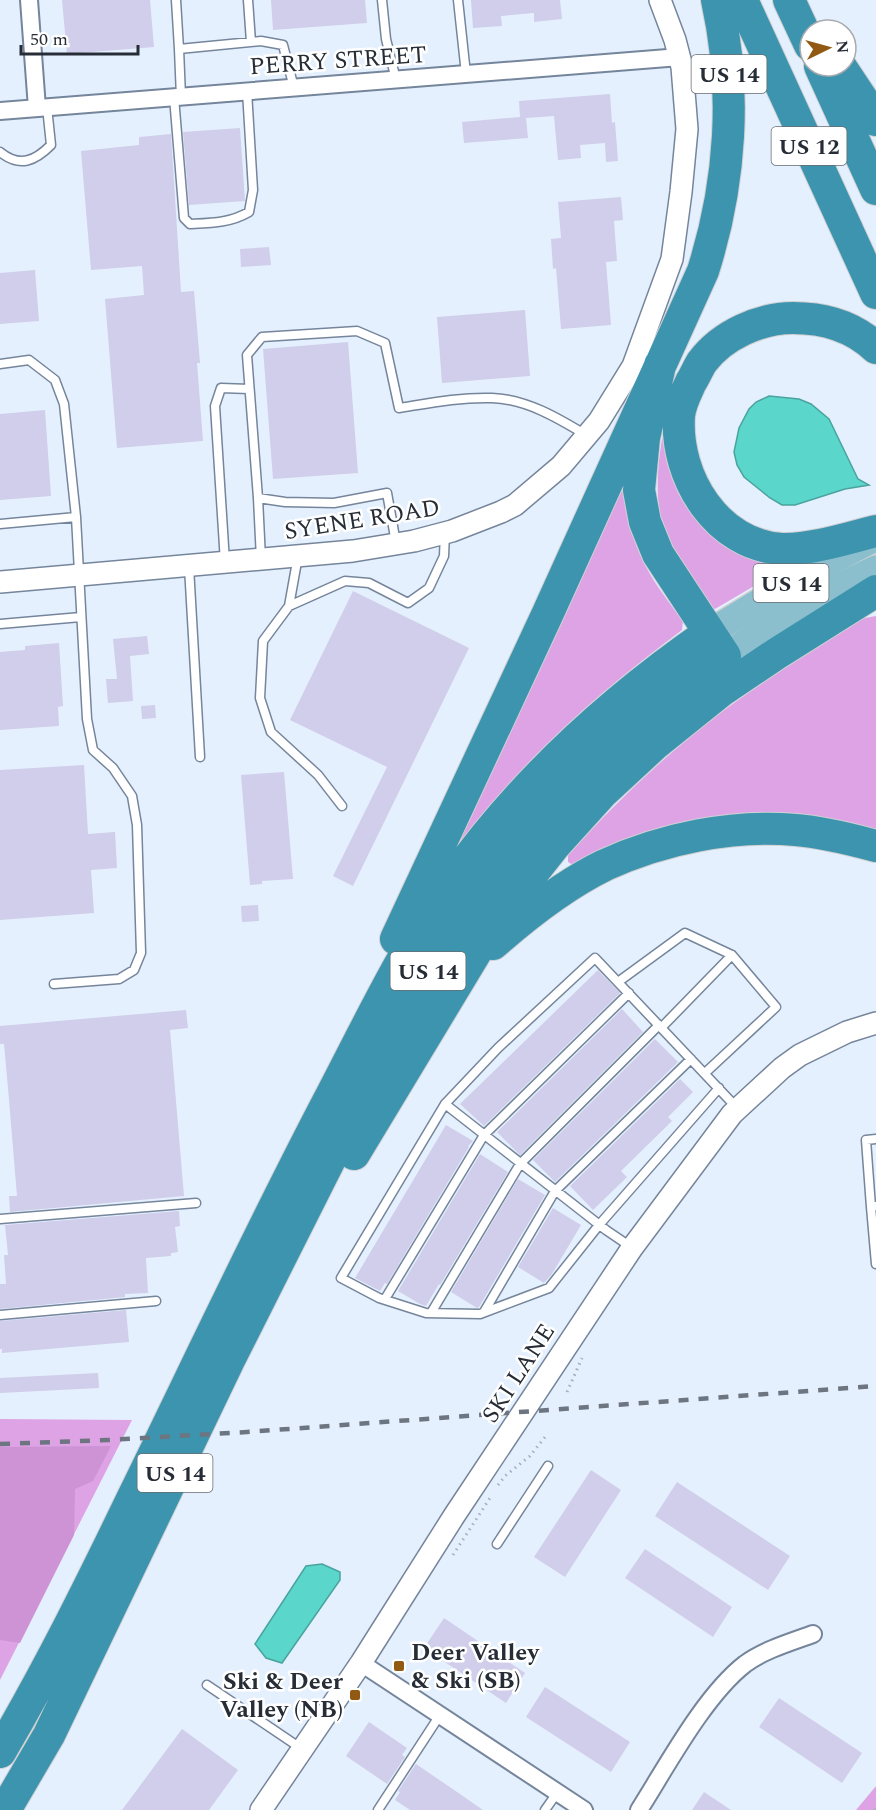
<svg xmlns="http://www.w3.org/2000/svg" width="876" height="1810" font-family="Spectral,serif">
	<rect width="100%" height="100%" fill="#e5f0fe"/>
	<path fill="#dea3e5" d="M669,434l3,32 118,97v2l-75,44c-12,-6 -18,-16 -25,-27 -34,-46 -37,-88 -28,-143z
		M618,480l8,6c1,59 22,89 57,135l-1,9c-59,44 -113,89 -163,143 -26,28 -49,59 -72,89z
		M876,616v218l-26,-7 -277,38 -5,-3v-7c44,-49 91,-94 143,-135 47,-36 99,-68 148,-101z
		M0,1419l132,1 -132,260z
		M876,1786v24h-20z"/>
	<path fill="#cd93d4" d="M111,1446l-18,35 -18,8 -1,46 -54,108 -20,-3v-193z"/>
	<path fill="#5ad6cb" stroke="#4aa39e" stroke-width="1.5" d="M769,396l30,3 12,5 18,15 29,60 11,6 -24,4 -50,16h-13l-12,-7 -26,-21 -7,-12 -3,-13 5,-24 10,-19 7,-7z
		M322,1564l18,8v8l-58,83 -16,-5 -11,-14 51,-78z"/>
	<path fill="#d0ceea" d="M62,0h88l4,47 -87,7z
		M271,0h94l2,23 -94,7z
		M471,0h89l2,19 -28,3v-9l-33,3 1,10 -29,2z
		M610,94l2,29 3,-1 3,39 -12,1 -1,-19 -25,2 1,13 -23,2 -4,-44 -28,2 2,20 -64,5 -2,-21 58,-5 -1,-16z
		M240,128l5,73 -56,4 -6,-73z
		M171,134l10,158 13,-1 6,72h-3l6,78 -86,7 -12,-149 39,-4 -2,-29 -51,4 -10,-119 58,-6v-8z
		M621,197l2,23 -9,1 3,40 -11,1 5,63 -50,4 -5,-61 -3,1 -2,-30 10,-1 -3,-36z
		M269,247l2,18 -30,2 -1,-18z
		M35,270l4,51 -39,3v-51z
		M525,310l5,66 -88,7 -5,-66z
		M348,342l10,131 -85,6 -10,-130z
		M45,410l6,86 -51,4v-86z
		M353,591l116,57 -116,238 -20,-10 54,-109 -97,-47z
		M147,636l2,18 -19,2 3,45 -25,2 -2,-24h11l-4,-40z
		M59,643l4,63 -5,1 1,19 -59,4v-78l25,-2v-4z
		M155,705l1,13 -14,1 -1,-13z
		M84,765l4,69 27,-2 2,36 -26,2 3,43 -94,7v-150z
		M284,772l9,107 -31,2v3l-12,1 -9,-110z
		M258,905l1,16 -17,1 -1,-16z
		M598,970l22,23 -136,133 -24,-22z
		M622,1009l21,23 -123,123 -23,-23z
		M186,1010l2,18 -18,2 14,166 -174,16 -1,-16h8l-9,-108 -4,-44h-4v-18z
		M655,1039l23,23 -123,120 -22,-22z
		M680,1079l13,13 -25,25 4,4 -51,50 6,6 -34,33 -23,-24z
		M446,1125l27,16 -5,5 1,1 -82,137 -2,-1 -5,8 -25,-13z
		M480,1154l28,18 -68,113 -1,-1 -13,22 -6,-2 -22,-13z
		M518,1179l27,16 -66,112 -2,1 -26,-16z
		M553,1208l28,17 -29,49 -8,9 -26,-16z
		M179,1211l1,15 -5,1 3,25 -7,1v3l-25,2 2,35 -23,1v3l-125,12v-25h6l-2,-29h4l-3,-30z
		M126,1310l3,32 -127,11v-4h-2v-28z
		M98,1373l1,15 -99,5v-15z
		M591,1470l30,20 -56,87 -31,-20z
		M677,1482l113,74 -22,34 -113,-74z
		M645,1549l87,58 -19,30 -88,-59z
		M444,1618l81,55 -19,30 -82,-55z
		M545,1687l85,55 -19,30 -85,-55z
		M779,1698l83,55 -20,30 -83,-56z
		M369,1722l38,26 -5,7 3,2 -18,27 -41,-28z
		M182,1729l56,41 -29,40h-87z
		M416,1764l41,28 26,18h-73l-15,-10 5,-8 -2,-1z
		M704,1792l27,18h-39z"/>
	<g fill="none" stroke-linecap="round" stroke-linejoin="round">
		<defs>
			<path id="service" d="M176,0l3,49
				M248,0l3,42
				M382,0l4,39 10,41
				M458,0l8,74
				M174,97l10,121 6,6c21,-1 40,-1 59,-12l4,-22 -6,-99
				M181,97l-2,-48 82,-8 22,4 11,43
				M0,152c20,16 35,9 51,-7l-4,-38
				M0,364l29,-4 26,20 9,24 12,113
				M258,498l-11,-143 15,-18 95,-6 28,12 14,65c31,-5 61,-11 93,-10 34,1 66,20 94,37
				M0,524l76,-7 11,202 6,31 20,18 19,28 5,29 4,128 -7,17 -15,9 -65,5
				M298,556l-9,50 -26,35 -3,57 11,34 47,43 24,31
				M261,559l-3,-61 27,4 49,1 53,-10 9,50
				M225,562l-10,-156 6,-18 28,1
				M189,567l11,190
				M289,606l56,-25 24,2 39,20 21,-15 15,-32 1,-23
				M0,624l81,-7
				M618,982l67,-49 47,22 44,52 -71,66
				M661,1028l71,-73
				M445,1104l-104,174 38,20 47,15 54,1 69,-26 50,-63 120,-137
				M876,1139l-10,1 5,67 5,-1
				M871,1207l5,57
				M0,1219l196,-16
				M631,1247l-25,-17 -161,-126 53,-56 97,-90 143,151
				M385,1299l99,-164 145,-142
				M484,1312l71,-121 136,-132
				M431,1313l89,-149 139,-139
				M0,1315l156,-14
				M497,1544l51,-78
				M207,1685l95,64
				M378,1810l62,-95
				M545,1810l12,-17"/>
			<path id="minor" d="M29,0l8,108
				M0,111l680,-54
				M361,1663l223,147
				M639,1810c28,-44 65,-114 106,-146 19,-14 46,-22 68,-30"/>
			<path id="tertiary" d="M0,582l353,-31 61,-10 38,-10 49,-19 14,-7 46,-39 38,-45 34,-55 39,-107 9,-67 6,-63 -5,-62 -7,-27 -15,-40
				M261,1810l100,-147 93,-147 178,-268 100,-134 50,-46 18,-13 47,-23 29,-9"/>
			<path id="primary" d="M709,633l95,-58 65,-34
				M725,656c48,-32 98,-63 151,-87"/>
			<path id="motorway" d="M742,0l134,293
				M789,0l21,45
				M820,66l56,123
				M840,66l36,54
				M876,348c-23,-22 -52,-30 -83,-30 -33,0 -71,17 -91,44 -4,6 -7,14 -11,20 -5,11 -11,22 -12,34 -4,62 38,129 103,133 29,1 66,-11 94,-18
				M396,939l152,-326 155,-342c28,-88 34,-181 14,-271
				M493,944c34,-30 71,-59 112,-79 57,-26 127,-41 191,-35 27,2 54,9 80,16
				M354,1154l140,-232 60,-76 48,-53 53,-49 66,-53 55,-37 100,-63
				M0,1752c49,-83 92,-170 134,-257 65,-133 128,-268 197,-399 38,-73 74,-149 122,-217 69,-97 159,-179 256,-246
				M5,1810l44,-75 180,-375 155,-308 44,-82 44,-66 54,-69 54,-61 62,-56 83,-62 -67,-102 -13,-32 -6,-32 5,-52 16,-73"/>
		</defs>
		<use href="#service" stroke="#75859b" stroke-width="11"/>
		<use href="#minor" stroke="#75859b" stroke-width="20"/>
		<use href="#tertiary" stroke="#75859b" stroke-width="24"/>
		<use href="#primary" stroke="#cfd1d3" stroke-width="30"/>
		<use href="#motorway" stroke="#cfd1d3" stroke-width="34"/>
		<path stroke="#a6b0bc" stroke-width="3" stroke-dasharray="1.5 4.5" stroke-linecap="butt" d="M567,1392l15,-34
			M498,1485l7,-9 25,-20 15,-19
			M453,1555l37,-57
			M875,1810l1,-2"/>
		<use href="#service" stroke="#fff" stroke-width="8"/>
		<use href="#minor" stroke="#fff" stroke-width="16"/>
		<use href="#tertiary" stroke="#fff" stroke-width="21"/>
		<use href="#primary" stroke="#8bbfce" stroke-width="27"/>
		<use href="#motorway" stroke="#3d94ae" stroke-width="32"/>
		<path stroke="#6d7580" stroke-width="4.5" stroke-dasharray="10 10" stroke-linecap="butt" d="M0,1444l108,-4 139,-8 629,-46"/>
	</g>
	<g fill="#915911" stroke="#fff" stroke-width="2">
		<rect x="393" y="1660" width="12" height="12" rx="3"/>
		<rect x="349" y="1689" width="12" height="12" rx="3"/>
	</g>
	<g text-anchor="middle" stroke-width="5" stroke-linejoin="round" paint-order="stroke">
		<g fill="#fff" stroke="#676c72" stroke-width="1.5">
			<rect x="691.5" y="55" width="75" height="38" rx="4.5"/>
			<rect x="771.5" y="127" width="75" height="38" rx="4.5"/>
			<rect x="753.5" y="564" width="75" height="38" rx="4.5"/>
			<rect x="390.5" y="952" width="75" height="38" rx="4.5"/>
			<rect x="137.5" y="1454" width="75" height="38" rx="4.5"/>
		</g>
		<g font-size="22" font-weight="bold" fill="#262d36">
			<text x="729" y="82">US 14</text>
			<text x="809" y="154">US 12</text>
			<text x="791" y="591">US 14</text>
			<text x="428" y="979">US 14</text>
			<text x="175" y="1481">US 14</text>
		</g>
		<g font-size="24" fill="#262d36" stroke="#fff">
			<text transform="translate(338 60) rotate(-4)" y="8">PERRY STREET</text>
			<text transform="translate(362 519) rotate(-9)" y="8">SYENE ROAD</text>
			<text transform="translate(518 1373) rotate(-57)" y="8">SKI LANE</text>
		</g>
		<g font-size="24" font-weight="bold" fill="#262d36" stroke="#fff" text-anchor="start">
			<text x="411" y="1660">Deer Valley<tspan x="411" dy="28">&amp; Ski (SB)</tspan></text>
			<text x="343" y="1689" text-anchor="end">Ski &amp; Deer<tspan x="343" dy="28">Valley (NB)</tspan></text>
		</g>
	</g>
	<g transform="translate(828 48) rotate(85)"><circle r="28" fill="#ffffff" stroke="#a8abaf" stroke-width="1.5"/>
	<path d="M0-4.5L10 22L0 15L-10 22Z" fill="#915911"/>
	<text y="-9" font-size="16" font-weight="bold" text-anchor="middle" fill="#262d36">N</text>
	</g>
	<path d="M21 45v9h117v-9" fill="none" stroke="#262d36" stroke-width="3"/>
	<text x="30" y="45" font-size="18" fill="#262d36" stroke="#ffffff" stroke-width="4.5" paint-order="stroke">50 m</text>
</svg>
